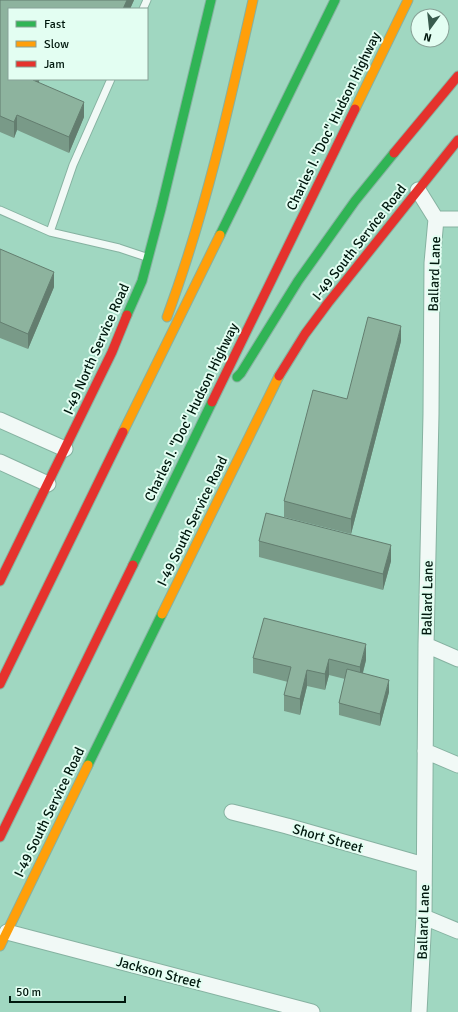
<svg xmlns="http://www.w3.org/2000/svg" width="458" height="1012" font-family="Signika,sans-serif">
	<rect width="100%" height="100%" fill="#a0d7c1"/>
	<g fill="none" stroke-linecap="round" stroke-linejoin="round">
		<defs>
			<path id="lane" d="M143,9l4,-9
				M0,210l50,22 69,16 27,9
				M50,232l23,-67 38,-86"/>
			<path id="street" d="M418,190l18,29 -4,44 -1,151 -5,231 -2,272 -5,95
				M436,219h22
				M0,420l65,29
				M0,462l48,22
				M426,645l32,14
				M425,751l33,14
				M232,812l55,14 137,39
				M424,917l34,14
				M7,932l305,80"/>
			<path id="fast" d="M220,235l115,-235
				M127,315l15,-34 19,-72 50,-209
				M237,377l4,-4 57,-92 57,-80 39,-48
				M133,565l79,-163
				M88,765l74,-151"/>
			<path id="slow" d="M355,109l53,-109
				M167,317c38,-103 62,-210 86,-317
				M123,432l97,-197
				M162,614l117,-238
				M0,946l88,-181"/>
			<path id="jam" d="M394,153l64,-77
				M279,376l26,-42 23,-31 130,-163
				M212,402l143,-293
				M0,581l112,-229 15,-37
				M0,684l123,-252
				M0,837l133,-272"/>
		</defs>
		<use href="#lane" stroke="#86b2a1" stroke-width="9"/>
		<use href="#street" stroke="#86b2a1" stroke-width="17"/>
		<use href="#fast" stroke="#86b2a1" stroke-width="11"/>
		<use href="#slow" stroke="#86b2a1" stroke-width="11"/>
		<use href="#jam" stroke="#86b2a1" stroke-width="11"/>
		<use href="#lane" stroke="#f1f9f6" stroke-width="7"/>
		<use href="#street" stroke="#f1f9f6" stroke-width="15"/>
		<use href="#fast" stroke="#30b455" stroke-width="9"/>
		<use href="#slow" stroke="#ff9f0a" stroke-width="9"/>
		<use href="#jam" stroke="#e5322d" stroke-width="9"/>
	</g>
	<path fill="#799a88" d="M0,0h134l-4,9h-121v70h31l-2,3 46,35 -15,36 -52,-23 -3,8 -14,-6z
		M0,249l54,38 -26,62 -28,-11z
		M401,341l-50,193 -67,-17v-16l63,-102z
		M259,541l132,20 -8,29 -124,-33z
		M253,658l113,2 -3,13 26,19 -9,34 -41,-11v-12l6,-24 -16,-4 -4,15 -18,-4 -7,29 -16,-4v-16l4,-13 -35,-9z"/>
	<path fill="#637d6f" d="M127,0h7l-4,9h-7z
		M33,79h7l-7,16z
		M84,102v15l-15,36v-16z
		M17,115v15l-3,8v-16z
		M54,272v15l-26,62v-15z
		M401,326v15l-50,193v-15z
		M391,545v16l-8,29v-16z
		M366,644v16l-6,23v-16z
		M329,659v16l-4,15v-16z
		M307,670v16l-7,29v-16z
		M389,680v12l-9,34v-12z"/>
	<path fill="#8db39e" stroke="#637d6f" d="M0,0h127l-4,9h-114v70h24v1l51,22 -15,35 -52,-22 -3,7 -14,-6z
		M0,249l54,23 -26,62 -28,-12z
		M368,317l33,9 -50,193 -67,-18 29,-111 34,9z
		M266,513l125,32 -8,29 -124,-33z
		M264,618l102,26 -6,23 -31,-8 -4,15 -18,-4 -7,29 -16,-4 7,-28 -38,-9z
		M347,669l42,11 -9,34 -41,-11z"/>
	<g text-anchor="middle" stroke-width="4" stroke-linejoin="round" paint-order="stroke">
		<g font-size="14" fill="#00180e" stroke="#e3fef2">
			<text transform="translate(333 121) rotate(-64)" y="5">Charles I. "Doc" Hudson Highway</text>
			<text transform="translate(359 242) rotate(-52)" y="5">I-49 South Service Road</text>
			<text transform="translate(434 274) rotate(-88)" y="5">Ballard Lane</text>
			<text transform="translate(96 349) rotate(-66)" y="5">I-49 North Service Road</text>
			<text transform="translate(191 412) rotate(-64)" y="5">Charles I. "Doc" Hudson Highway</text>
			<text transform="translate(192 521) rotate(-64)" y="5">I-49 South Service Road</text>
			<text transform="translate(427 598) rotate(-89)" y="5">Ballard Lane</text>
			<text transform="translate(49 812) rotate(-64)" y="5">I-49 South Service Road</text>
			<text transform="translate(328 838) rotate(16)" y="5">Short Street</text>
			<text transform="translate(423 922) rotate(-88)" y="5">Ballard Lane</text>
			<text transform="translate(159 972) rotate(15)" y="5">Jackson Street</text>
		</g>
	</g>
	<rect x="8" y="8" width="140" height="72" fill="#e3fef2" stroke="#88a297"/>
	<rect x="16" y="21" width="20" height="6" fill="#30b455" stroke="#88a297"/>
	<text x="44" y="28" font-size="12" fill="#00180e">Fast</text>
	<rect x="16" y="41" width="20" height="6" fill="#ff9f0a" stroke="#88a297"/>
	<text x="44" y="48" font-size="12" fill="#00180e">Slow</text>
	<rect x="16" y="61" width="20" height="6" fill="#e5322d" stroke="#88a297"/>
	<text x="44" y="68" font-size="12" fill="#00180e">Jam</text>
	<g transform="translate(430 28) rotate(195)"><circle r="19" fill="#e3fef2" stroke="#88a297"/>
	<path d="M0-3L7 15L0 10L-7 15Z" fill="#385b4d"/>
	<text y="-6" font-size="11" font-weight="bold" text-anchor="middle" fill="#00180e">N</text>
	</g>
	<path d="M10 996v6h115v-6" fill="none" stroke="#00180e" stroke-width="2"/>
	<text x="16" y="996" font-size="12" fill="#00180e" stroke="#e3fef2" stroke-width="3" paint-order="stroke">50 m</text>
</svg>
